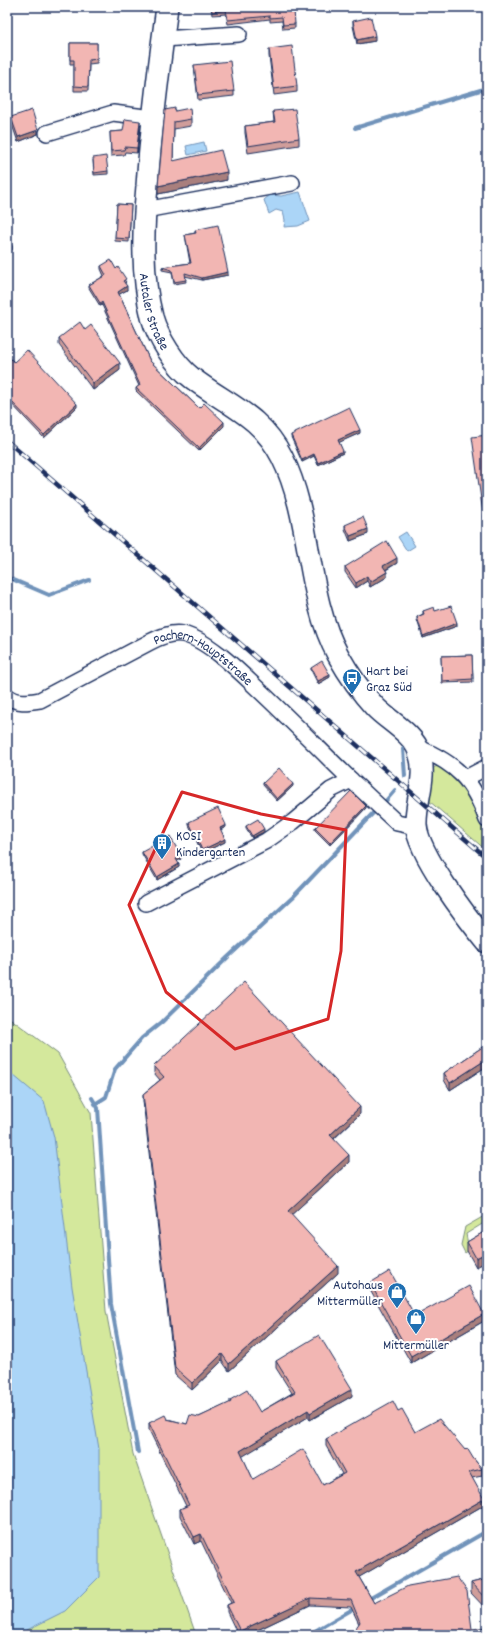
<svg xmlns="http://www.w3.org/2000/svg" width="494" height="1642" font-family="Dekko,sans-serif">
	<rect width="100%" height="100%" fill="#fff"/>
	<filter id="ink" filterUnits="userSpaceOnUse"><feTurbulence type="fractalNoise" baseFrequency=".025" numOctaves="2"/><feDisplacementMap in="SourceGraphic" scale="8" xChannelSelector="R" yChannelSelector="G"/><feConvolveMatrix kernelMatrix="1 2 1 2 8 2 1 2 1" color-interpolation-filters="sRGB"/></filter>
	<g filter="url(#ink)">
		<path fill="#d4e89c" stroke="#788c7d" d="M438,766l24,17 11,20 14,33v15l-59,-51 4,-32z
			M7,1016l51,38 33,59 15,198 27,143 63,181h-189z
			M486,1215l1,6 -21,13 3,16 -4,3 -4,-8 4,-18z"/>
		<path fill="#abd5f7" stroke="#7193ba" d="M204,142l2,9 -18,4 -2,-9z
			M300,192l10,29 -12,5 -14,1 1,-7 -2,-8 -7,-2 -7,4 -5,-14 6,-5 11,1z
			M406,532l9,14 -8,5 -9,-14z
			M7,1072l6,3 31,26 10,36 18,150 27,162v128l-34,34 -48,24h-10z"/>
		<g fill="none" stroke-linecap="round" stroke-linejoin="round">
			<path stroke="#7193ba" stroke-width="4" d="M355,128l132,-40
				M7,577l42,18 40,-15
				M403,749l2,27
				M384,803l11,-13
				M92,1098l6,10 13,196 27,148
				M95,1104l11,-7 9,-28 27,-31 20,-16 65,-64 66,-61 83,-87
				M369,1599l118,-68
				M308,1635l45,-26"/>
			<defs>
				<g id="minor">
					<path d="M163,39l76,-5"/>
					<path d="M47,133l66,-20 40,5"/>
					<path d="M145,210l147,-27"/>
					<path id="s1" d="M7,696c10,8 21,6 33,4l110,-58c10,-5 21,-10 32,-8 25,5 58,38 77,56 31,29 61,60 92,90"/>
					<path d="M417,747c40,17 56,33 70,73"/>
					<path d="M466,778l21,-11"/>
					<path d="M146,903l120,-62 27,-19 38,-32 20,-10 46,43 19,4"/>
				</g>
				<g id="secondary">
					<path id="s2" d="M167,7c-8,60 -16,119 -20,179 -4,44 -6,88 5,131 6,21 23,48 40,61 35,27 69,37 90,79 31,62 23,137 56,198 10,18 23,37 37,52 12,13 39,27 44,45 9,24 -4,49 -3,73 2,29 52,94 71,117"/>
				</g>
			</defs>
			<use href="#minor" stroke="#1b2f5e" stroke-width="18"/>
			<use href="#secondary" stroke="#1b2f5e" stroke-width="24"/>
			<use href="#minor" stroke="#fff" stroke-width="15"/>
			<use href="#secondary" stroke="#fff" stroke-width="21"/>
			<defs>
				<path id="rail" d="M7,441l480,417"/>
			</defs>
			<use href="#rail" stroke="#1b2f5e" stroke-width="4.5"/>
			<use href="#rail" stroke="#fff" stroke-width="3" stroke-dasharray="9" stroke-linecap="butt"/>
		</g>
		<path fill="#d09d9a" stroke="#1b2f5e" d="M211,7h77v3l7,14v4l-12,1 -1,-8 -12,1v-3l-42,5 -2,-10 -14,1z
			M353,21l22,20 -18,3 -4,-18z
			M70,43h27v20l-8,1 -1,27h-14v-27h-4z
			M269,49l28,37v6l-23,3 -5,-39z
			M194,65l40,26v5l-36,4z
			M175,111l16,8v7l-17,3 -1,32 54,19 -69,14z
			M273,111l26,27v7l-51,8 -3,-20v-7l29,-4z
			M11,117l27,17 -20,8 -7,-20z
			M140,125l-3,28 -12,-1 -1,3 -13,1 -1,-24 13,-1z
			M93,160l15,11v3l-14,1z
			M117,204l14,1 -2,37 -14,-1z
			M195,230l33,45 -26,5 -17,-4 1,6 -12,2 -2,-12 -10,-2v-3l28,-4 -5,-28 10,-2z
			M101,266l15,3 10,13 -1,1 2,7 -8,4 31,67 49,47 25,18 -25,25 -63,-60v-3l3,-2 -37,-81 -2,1 -11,-18v-3l15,-9 -3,-7z
			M85,330l35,40 -27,20 -34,-45v-7z
			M7,355l7,7 63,45 -33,31 -37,-39z
			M360,433l-21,9 4,11 -25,12 -4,-9 -12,6 -11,-25v-2z
			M345,525l23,9 -18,7 -5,-12z
			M397,563l-11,7 1,7 -17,10 -3,-6 -11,7 -11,-16v-5z
			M423,611h12l22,15 -34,12 -6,-18v-3l6,-3z
			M472,655l1,27 -31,1 -1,-27z
			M311,668l19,9 -12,7 -7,-14z
			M263,783l30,3 -16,15 -14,-16z
			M366,808l-36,37 -15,-15v-2z
			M189,822l37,5 -6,3 5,12 -23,11 -13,-28z
			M246,826l18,6 -12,6 -6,-9z
			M142,852l39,7 -4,2 2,6 -22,13 -15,-26z
			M487,1044v22l-37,24 -6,-10v-7z
			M154,1066l206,48 -26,25 15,23 -58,53 47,58 -109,98 -7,-10 -30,29 -17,-15 -32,-274v-7l17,-14 -6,-7z
			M487,1230l-3,37 -2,-3 -6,3 -9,-16v-9z
			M370,1283l45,33 69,5 -73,42 -41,-73z
			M276,1361l76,35 -42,24 -2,-3 -66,39 11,23 70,6 19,-11 -16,-28v-7l72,-28 17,21 58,26 9,11v7l-10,2 12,27 -125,72 15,26 98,26 15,6 -128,-11 -8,-17 -41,-2 -63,30h-9l-11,-23v-7l4,-2 -30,-62 -7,3 -14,-28v-7l6,-3 -37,-76v-7l18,-4 20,5 12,-7 31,-14v-3l30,12 32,-19 -16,-25z
			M487,1410v14l-3,-6v-7z
			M487,1579v31l-16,-17v-10z"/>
		<path fill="#a97f7d" stroke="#1b2f5e" d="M375,36v5l-18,3v-4z
			M140,121v4l-3,28v-5z
			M38,130v4l-20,8v-5z
			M227,172v8l-69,14v-8z
			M12,246v4l-5,2v-4z
			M228,272v3l-26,5v-2z
			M127,286v4l-9,5v-3z
			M102,302v3l-2,1v-3z
			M120,363v7l-27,20v-7z
			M77,404v3l-33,31v-3z
			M224,422v4l-25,25v-3z
			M360,430v3l-22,10v-3z
			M343,451v2l-25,12v-2z
			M314,454v2l-12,6v-2z
			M368,529v5l-18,7v-5z
			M397,558v5l-14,8v-5z
			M387,572v5l-17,10v-5z
			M367,576v5l-11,7v-5z
			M457,623v3l-34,12v-2z
			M330,675v2l-12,7v-3z
			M293,784v2l-16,15v-2z
			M366,806v2l-36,37v-2z
			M226,825v2l-6,3v-2z
			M264,829v3l-12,6v-2z
			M225,839v3l-23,11v-3z
			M181,856v3l-5,3v-3z
			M179,864v3l-22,13v-3z
			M487,1059v7l-37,24v-7z
			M360,1107v7l-30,28v-7z
			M349,1155v7l-61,56v-7z
			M482,1255v9l-6,3v-9z
			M487,1257v8l-3,2v-9z
			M338,1266v7l-109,98v-7z
			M484,1314v7l-73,42v-7z
			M222,1354v7l-30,29v-7z
			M352,1389v7l-42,24v-7z
			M308,1410v7l-68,41v-7z
			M484,1499v6l-128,74v-7z
			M201,1534v7l-7,3v-7z
			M310,1598v7l-63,30h-7v-4z"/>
		<path fill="#f2b6b3" stroke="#1b2f5e" d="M211,7h77v3h6l1,14 -12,1 -1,-8 -12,1v-2l-42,4 -2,-10 -14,2z
			M371,17l4,19 -18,4 -4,-19z
			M70,43h27v16l-8,1 -1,27 -14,-1v-26h-4z
			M292,46l5,40 -23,3 -5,-40z
			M230,61l4,30 -36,4 -4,-30z
			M175,108v3l15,-3 1,11 -17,3 -1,39 48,-11 6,22 -69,14 7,-76z
			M295,109l4,29 -51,8 -3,-20 30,-4 -2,-11z
			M32,110l6,20 -20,7 -7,-20z
			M125,119l15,2 -3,27 -12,-1 -1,3 -13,1 -1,-19 13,-1z
			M106,156l2,15 -14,2 -1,-15z
			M117,204l14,1 -2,34 -14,-1z
			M218,225l10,47 -26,6 -17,-5 1,7 -12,2 -2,-12 -10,-3 29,-4 -6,-28 11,-2 -1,-3z
			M7,235l5,11 -5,2z
			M111,260l5,9 2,-2 8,12 -3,2 4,5 -9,6 32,69 49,47 5,-5 20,19 -25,26 -63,-60 4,-3 -38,-83 -2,1 -11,-18 17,-10 -5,-9z
			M80,322l5,8 6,-5 29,38 -27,20 -34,-45z
			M27,350l50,54 -33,31 -37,-38v-42l7,7z
			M349,407l11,23 -22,10 5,11 -25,12 -4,-9 -12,6 -11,-25z
			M487,435v106l-15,-104z
			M363,517l5,12 -18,7 -5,-11z
			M387,541l10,17 -14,8 4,6 -17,10 -3,-6 -11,7 -11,-16z
			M451,606l6,17 -34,13 -6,-19 7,-3 -1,-3 11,-4 1,4z
			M472,655l1,24 -31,2 -1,-25z
			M322,661l8,14 -12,6 -7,-13z
			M279,768l14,16 -16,15 -14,-16z
			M351,791l15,15 -36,37 -15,-15z
			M218,808l8,17 -6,3 5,11 -23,11 -13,-28z
			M258,819l6,10 -12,7 -6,-10z
			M170,836l11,20 -5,3 3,5 -22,13 -15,-25z
			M244,982l116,125 -30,28 19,20 -61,56 50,55 -109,98 -7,-10 -30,29 -17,-15 -32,-274 21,-17 -10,-11z
			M487,1044v15l-37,24 -6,-10z
			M487,1230v27l-3,1 -2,-3 -6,3 -9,-16z
			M390,1271l25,45 54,-30 15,28 -73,42 -41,-73z
			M319,1335l33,54 -42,24 -2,-3 -68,41 13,28 50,-30 20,36 22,-12 -19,-34 67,-38 5,10 4,-2 13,23 24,-13 26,31 2,-2 6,10 9,11 -13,3 15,27 -128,73 18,31 34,-17 49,-9 10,14 5,38 15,-2v8h-136l9,-13 -9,-22 -41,-2 -70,33 -13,-26 7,-3 -33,-68 -7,3 -14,-28 9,-4 -40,-82 16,-8 2,4 20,5 3,-9 9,2 32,-15 -1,-2 17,-10 13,22 35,-20 -19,-31z
			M487,1410v7l-3,-6z
			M487,1579v21l-16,-17z"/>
	</g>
	<path fill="none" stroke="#d62828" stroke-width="3" stroke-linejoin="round" d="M182,792l79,22 85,16 -5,121 -13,68 -93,30 -69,-57 -37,-87z"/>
	<defs>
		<symbol id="bus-pin" viewBox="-11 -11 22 30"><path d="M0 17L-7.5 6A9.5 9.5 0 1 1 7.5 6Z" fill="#1f6fb2" stroke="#fff"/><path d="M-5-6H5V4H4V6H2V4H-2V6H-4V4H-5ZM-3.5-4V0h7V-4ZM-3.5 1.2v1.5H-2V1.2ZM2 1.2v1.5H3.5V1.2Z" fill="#fff"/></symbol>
		<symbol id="building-pin" viewBox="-11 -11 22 30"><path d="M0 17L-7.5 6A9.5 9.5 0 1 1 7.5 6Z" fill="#1f6fb2" stroke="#fff"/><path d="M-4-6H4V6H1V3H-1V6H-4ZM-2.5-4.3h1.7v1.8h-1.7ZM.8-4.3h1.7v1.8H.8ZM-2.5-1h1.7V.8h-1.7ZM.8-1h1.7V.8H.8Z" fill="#fff"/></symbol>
		<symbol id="shop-pin" viewBox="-11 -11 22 30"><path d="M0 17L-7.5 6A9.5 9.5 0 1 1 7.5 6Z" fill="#1f6fb2" stroke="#fff"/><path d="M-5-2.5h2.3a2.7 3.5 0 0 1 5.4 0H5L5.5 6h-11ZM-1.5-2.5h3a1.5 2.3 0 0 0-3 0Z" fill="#fff"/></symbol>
	</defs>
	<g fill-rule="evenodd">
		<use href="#bus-pin" x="341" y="667" width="22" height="30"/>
		<use href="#building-pin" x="151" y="832" width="22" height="30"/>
		<use href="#shop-pin" x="386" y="1281" width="22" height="30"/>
		<use href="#shop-pin" x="405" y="1307" width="22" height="30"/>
	</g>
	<g text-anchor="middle" stroke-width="4" stroke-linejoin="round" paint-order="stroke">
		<g font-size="14" fill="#1b2f5e" stroke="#fff">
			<text dy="5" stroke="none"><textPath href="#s2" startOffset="307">Autaler Straße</textPath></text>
			<text dy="5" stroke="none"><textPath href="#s1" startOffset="220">Pachern-Hauptstraße</textPath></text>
		</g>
		<g font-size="14" fill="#1b2f5e" stroke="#fff" text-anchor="start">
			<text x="366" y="675">Hart bei<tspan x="366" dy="16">Graz Süd</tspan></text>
			<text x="176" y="840">KOSI<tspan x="176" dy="16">Kindergarten</tspan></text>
			<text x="383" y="1289" text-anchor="end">Autohaus<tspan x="383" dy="16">Mittermüller</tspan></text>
			<text x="416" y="1349" text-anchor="middle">Mittermüller</text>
		</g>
	</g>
	<rect width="494" height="1642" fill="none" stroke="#fff" stroke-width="24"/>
	<rect x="12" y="12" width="470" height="1618" fill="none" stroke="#1b2f5e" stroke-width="1.5" filter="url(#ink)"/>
</svg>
